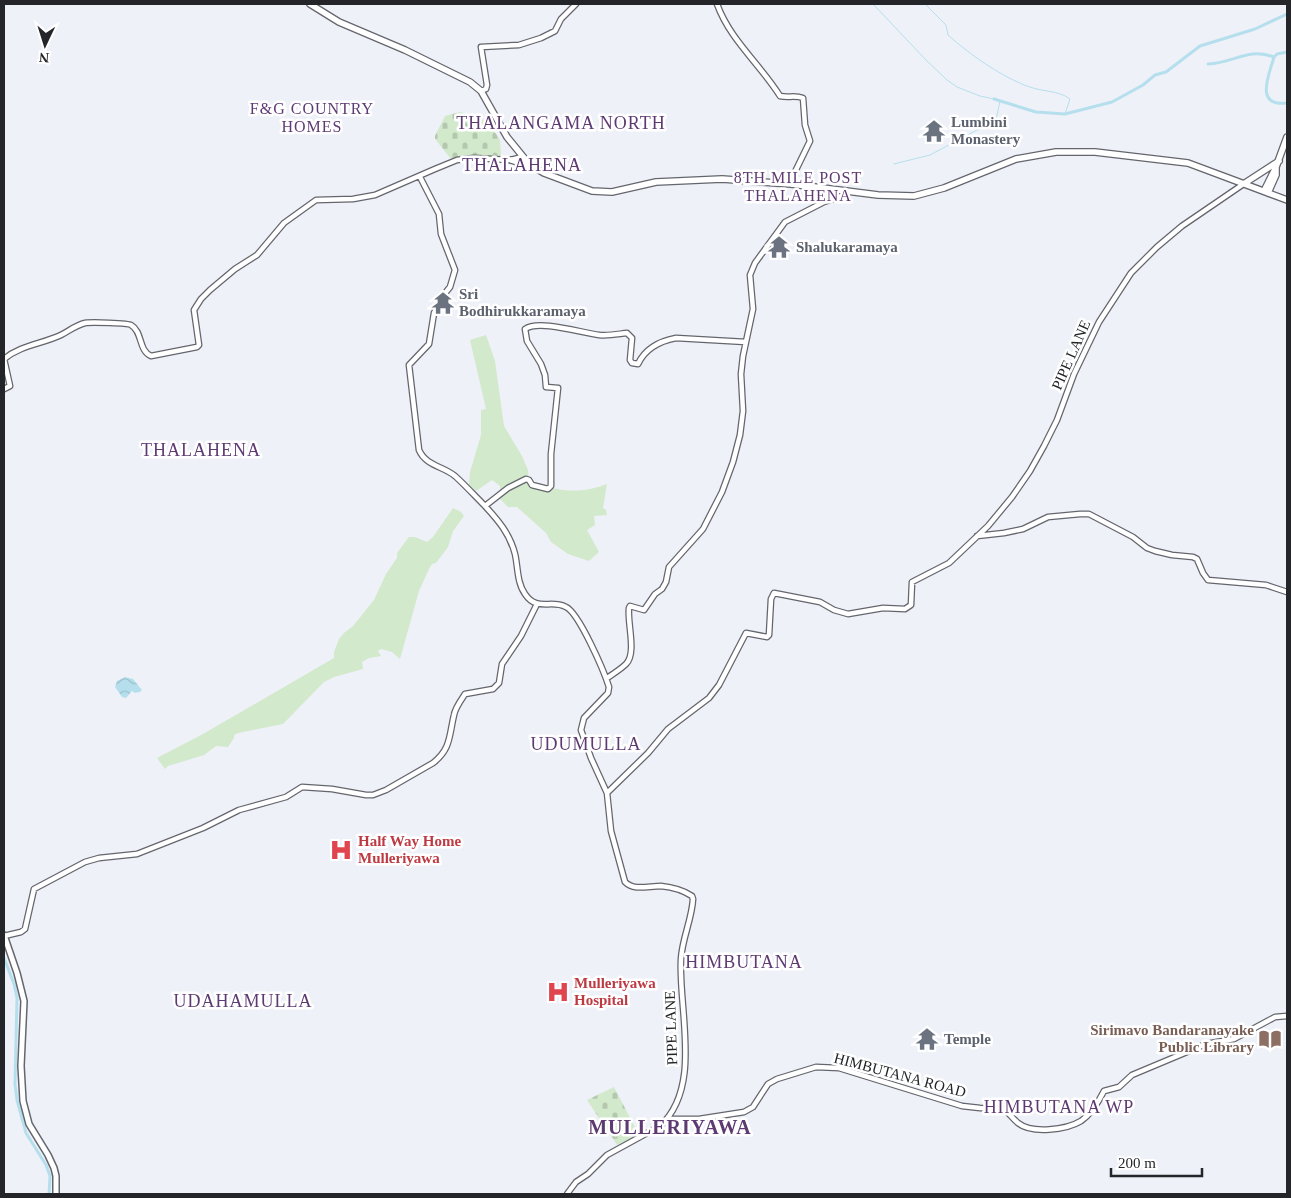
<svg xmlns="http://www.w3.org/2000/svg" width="1291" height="1198" font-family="Georgia,serif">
	<defs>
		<pattern id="cemetery-stones" width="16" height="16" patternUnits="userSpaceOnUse" patternTransform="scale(1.25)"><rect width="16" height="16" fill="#d2e9cc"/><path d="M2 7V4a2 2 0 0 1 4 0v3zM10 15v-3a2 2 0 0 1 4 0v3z" fill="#b4c8af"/></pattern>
		<pattern id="water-waves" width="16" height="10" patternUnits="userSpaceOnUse" patternTransform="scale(1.25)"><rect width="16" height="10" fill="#b6dfed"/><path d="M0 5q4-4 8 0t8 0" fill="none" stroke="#9cbfcb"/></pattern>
	</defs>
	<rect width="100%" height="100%" fill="#eef1f8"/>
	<path fill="#d2e9cc" d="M486,335l9,26 9,65 18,30 6,14 1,11c27,10 50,14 78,3l-4,24 3,2 1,5 -13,1 1,9 -8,5 12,22 -10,9 -21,-7 -17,-12 -5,-9 -29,-26h-9l-8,-8v-13l-8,-6 -16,11 -7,-6 1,-13 11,-37v-25l5,-1 -16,-69z
		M453,508l8,4 3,4 -11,15 -5,16 -12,16 -4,1 -3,5 -10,22 -19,68 -8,-7 -11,-3 -3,2 3,5 -12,2 -7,4 1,7 -29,8 -10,5 -41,42 -45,9 -4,2v3l-6,9 -12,-1 -12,9 -36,11 -3,3 -8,-11 46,-24 131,-76v-6l5,-13 5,-6 9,-7 21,-26 12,-26 11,-16v-5l12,-16h6l12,5 6,-5z"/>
	<path fill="url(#cemetery-stones)" d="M460,112l28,10 12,18 1,15 -3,3 -47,1 -16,-20v-3l10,-20z
		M614,1087l25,48 -22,10 -30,-45z"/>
	<path fill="url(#water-waves)" d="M125,677l8,2 9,11 -2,2 -5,1 -3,-2 -6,7 -4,-1 -7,-10 2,-6z"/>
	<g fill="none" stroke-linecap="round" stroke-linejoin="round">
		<path stroke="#b6dfed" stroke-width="1" d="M873,4l53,56 21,20 10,7 23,9 14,3
			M925,4l21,21 2,10c21,19 55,43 82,52 13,5 28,3 40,12l-5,15
			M894,164l36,-9 66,-35 4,-19"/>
		<path stroke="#b6dfed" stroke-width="3" d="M1274,57c-5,18 -20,50 13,46
			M1208,64c27,-1 39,-17 66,-7l3,-3 10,-2
			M994,99l42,13 29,2 47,-12 31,-17 12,-10 11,-3 34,-26 55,-17 32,-15
			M4,958l10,26 3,14 -2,86 2,16 9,33 20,32 4,11 -1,18"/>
		<defs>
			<path id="tertiary" d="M717,4c13,36 43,60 63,92 8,2 15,-1 23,2l2,27 5,16 -18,37 -1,6
				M481,91l5,-2 1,-4 -6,-38 38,-2 22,-7 14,-7 6,-12 15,-15
				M420,177l19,37 2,20 14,36 -5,17 -8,10 -8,16 -5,31 -20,21 10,85c7,16 24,16 36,26 10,9 20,20 30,30 13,14 25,28 30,48 3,13 2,29 10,40 12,18 26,5 41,13 13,6 38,64 43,80l-1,6 -24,25 -3,12 10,28 16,35 4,38 14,51c9,9 23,4 36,4 10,1 22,4 31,10l1,3c-1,20 -11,40 -12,60 -3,50 22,128 -21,167l-53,29 -19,19 -12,8 -9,12
				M4,389l6,-3 -6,-27c17,-14 38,-15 57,-24 8,-4 15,-10 24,-12 6,-1 43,0 46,2 12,7 7,25 20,31l46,-9 2,-2 -5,-35 7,-11 9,-9 25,-21 22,-14 27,-32 32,-23 37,-1 22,-4 60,-26 22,-9 17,-2 37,2 11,-3
				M485,506l23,-18 18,-9 3,1 3,5 16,4 3,-3v-32l7,-66 -12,-1 -1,-12 -4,-11 -14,-23 -2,-12c14,-10 57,4 74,6 10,1 19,-1 28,-2l5,5 -2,22 2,3 6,1c7,-15 22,-23 38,-26l70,4
				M977,536l27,-3 19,-4 25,-12 32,-3h9l44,23 14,11 8,3 17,4 21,2 4,2 6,14 5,7 58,5 21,7
				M607,678c6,-4 14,-9 19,-14 11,-11 1,-41 3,-56l1,-2 14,4 11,-16 7,-5 4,-7 3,-15 34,-38 19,-37 11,-30 7,-27 3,-24 -2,-37 2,-18 10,-47 -3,-34 5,-12 30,-41 39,-20 18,-6 5,-5
				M607,793l41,-40 20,-24 41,-31 10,-13 27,-52 21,4 2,-2 2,-36 3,-6 46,9 14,8 14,4 35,-6 22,1 6,-4 1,-23 37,-19 39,-37 24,-29 18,-26 14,-25 13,-26 17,-46 25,-52 32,-49 26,-26 25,-21 63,-43
				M4,936l17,-4 4,-3 9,-40 51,-27 14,-4 38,-4 66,-26 36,-18 47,-13 16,-10 30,2 34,6h7l13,-5 47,-27c18,-14 16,-27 21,-48 1,-7 7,-15 11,-21l28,-5 6,-6 3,-19 19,-28 16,-32
				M667,1119h32l45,-7 9,-5 15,-23 9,-5 39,-12 23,1 123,38 18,2 24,1c5,4 9,10 14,14 14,11 48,7 63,-2 9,-6 18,-20 23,-30l15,-4 13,-12 74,-31 28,-5 41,-22 12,-1"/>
			<path id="secondary" d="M4,935l13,38 7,28 -3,65 2,35 6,23 19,31 6,13 2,8v18"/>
			<path id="primary" d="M310,4l29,18 66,28 65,32 11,9 26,46 22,27 15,9 48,18 20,1 44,-10 66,-3 69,5 87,11 36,1 30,-8 72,-29 40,-7h39l93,11 99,37
				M511,160l18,6
				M1245,183l34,-22
				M1264,191l12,-24 11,-30
				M1268,193l8,-18v-8"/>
		</defs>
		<use href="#tertiary" stroke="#65666d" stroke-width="7"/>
		<use href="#secondary" stroke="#65666d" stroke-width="8"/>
		<use href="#primary" stroke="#65666d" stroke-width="8"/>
		<use href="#tertiary" stroke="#fff" stroke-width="4.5"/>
		<use href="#secondary" stroke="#fff" stroke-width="5"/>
		<use href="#primary" stroke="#fff" stroke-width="5.5"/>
	</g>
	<defs>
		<symbol id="temple-bare" viewBox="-9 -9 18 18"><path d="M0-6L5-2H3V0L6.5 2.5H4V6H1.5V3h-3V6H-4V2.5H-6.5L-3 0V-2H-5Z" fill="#6b7280" stroke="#fff" stroke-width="2.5" paint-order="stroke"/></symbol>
		<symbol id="hospital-bare" viewBox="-9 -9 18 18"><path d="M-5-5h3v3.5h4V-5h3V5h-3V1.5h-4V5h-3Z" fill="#e0444e" stroke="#fff" stroke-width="2.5" paint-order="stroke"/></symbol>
		<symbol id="library-bare" viewBox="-9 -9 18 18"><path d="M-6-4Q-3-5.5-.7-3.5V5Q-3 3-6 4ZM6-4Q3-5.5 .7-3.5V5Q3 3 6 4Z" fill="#8d6e63" stroke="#fff" stroke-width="2.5" paint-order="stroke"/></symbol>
	</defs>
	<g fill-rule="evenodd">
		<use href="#temple-bare" x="918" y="115" width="32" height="32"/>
		<use href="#temple-bare" x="763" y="231" width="32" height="32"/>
		<use href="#temple-bare" x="427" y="287" width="32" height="32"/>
		<use href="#hospital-bare" x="325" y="834" width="32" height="32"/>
		<use href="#hospital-bare" x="542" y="976" width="32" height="32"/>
		<use href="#temple-bare" x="911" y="1023" width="32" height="32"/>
		<use href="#library-bare" x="1254" y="1023" width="32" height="32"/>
	</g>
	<g text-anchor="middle" stroke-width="5" stroke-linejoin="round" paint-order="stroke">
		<g font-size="15" font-weight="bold" fill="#5b616d" stroke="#fff" text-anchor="start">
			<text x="951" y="127">Lumbini<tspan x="951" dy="17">Monastery</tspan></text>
			<text x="796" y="252">Shalukaramaya</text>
			<text x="459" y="299">Sri<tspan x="459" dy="17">Bodhirukkaramaya</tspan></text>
			<text x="944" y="1044">Temple</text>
		</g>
		<g font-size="15" fill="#242528" stroke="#fff">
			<text transform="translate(1071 355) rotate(-66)" y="5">PIPE LANE</text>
			<text transform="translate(671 1028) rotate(-92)" y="5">PIPE LANE</text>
			<text transform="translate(900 1075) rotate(15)" y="5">HIMBUTANA ROAD</text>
		</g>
		<g font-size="15" font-weight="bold" fill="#be3a42" stroke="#fff" text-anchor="start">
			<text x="358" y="846">Half Way Home<tspan x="358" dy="17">Mulleriyawa</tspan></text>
			<text x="574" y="988">Mulleriyawa<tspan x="574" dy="17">Hospital</tspan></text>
		</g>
		<g font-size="15" font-weight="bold" fill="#785e54" stroke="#fff" text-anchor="end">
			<text x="1254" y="1035">Sirimavo Bandaranayake<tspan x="1254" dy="17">Public Library</tspan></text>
		</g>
		<g font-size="16" letter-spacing="1" fill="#5e3a73" stroke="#fff">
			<text x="312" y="114">F&amp;G COUNTRY<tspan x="312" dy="18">HOMES</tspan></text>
			<text x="798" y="183">8TH MILE POST<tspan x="798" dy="18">THALAHENA</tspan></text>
		</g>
		<g font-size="18" letter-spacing="1" fill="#5e3a73" stroke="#fff">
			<text x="561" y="129">THALANGAMA NORTH</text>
			<text x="522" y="171">THALAHENA</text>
			<text x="201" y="456">THALAHENA</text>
			<text x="586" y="750">UDUMULLA</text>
			<text x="744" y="968">HIMBUTANA</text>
			<text x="243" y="1007">UDAHAMULLA</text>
			<text x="1059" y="1113">HIMBUTANA WP</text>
		</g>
		<g font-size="20" font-weight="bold" letter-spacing="1" fill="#5e3a73" stroke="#fff">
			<text x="670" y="1134">MULLERIYAWA</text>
		</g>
	</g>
	<rect width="1291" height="1198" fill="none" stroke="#242528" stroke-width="10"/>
	<g transform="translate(45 45) rotate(184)" stroke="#ffffff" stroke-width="4" paint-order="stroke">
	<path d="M0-4L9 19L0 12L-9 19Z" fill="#242528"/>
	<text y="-8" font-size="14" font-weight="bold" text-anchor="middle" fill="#242528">N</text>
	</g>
	<path d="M1111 1168v8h91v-8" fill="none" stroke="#242528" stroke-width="2.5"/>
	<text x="1118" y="1168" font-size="15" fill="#242528" stroke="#ffffff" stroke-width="4" paint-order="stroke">200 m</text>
</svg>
